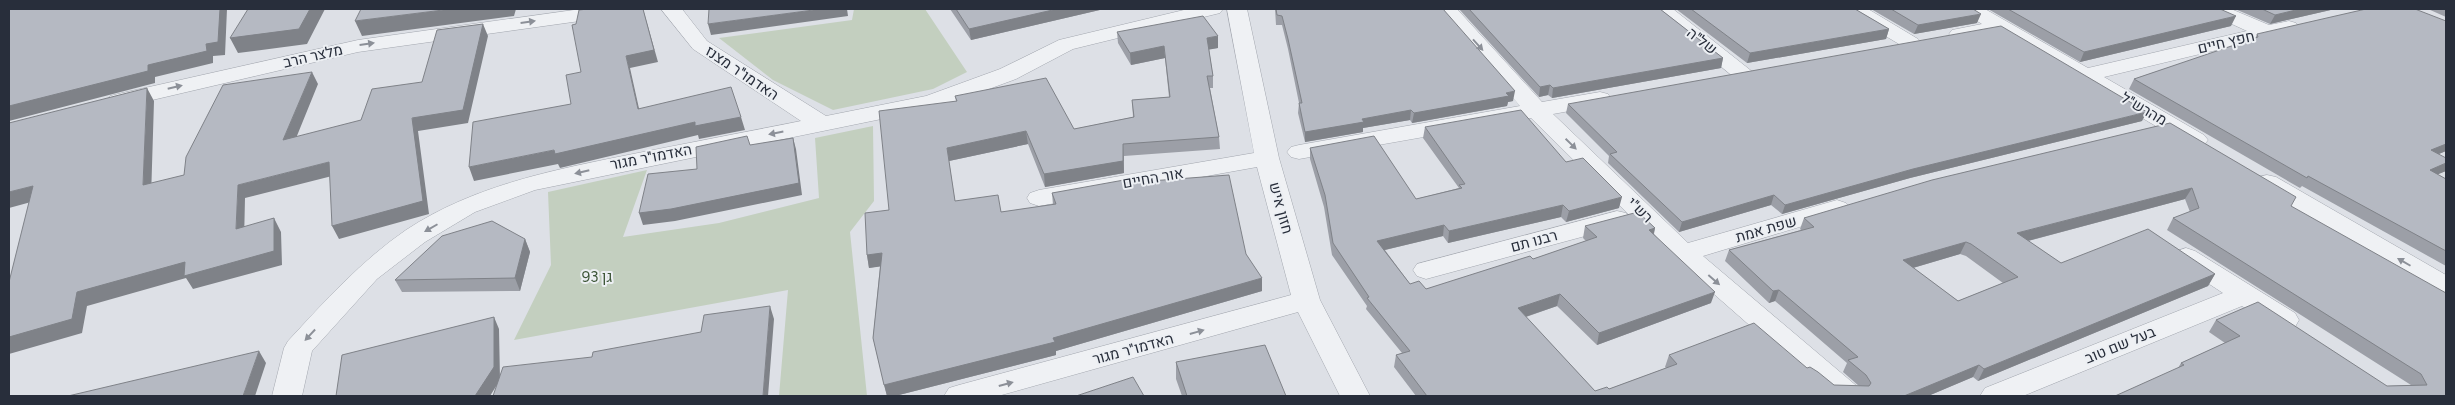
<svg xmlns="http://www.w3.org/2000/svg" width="2455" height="405" font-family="Figtree,Heebo,sans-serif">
	<rect width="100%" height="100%" fill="#dde0e6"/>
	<path fill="#c3cfbf" d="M854,9h71l42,63 -34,17 -100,21 -60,-30 -54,-42 133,-18z
		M873,126l1,75 -24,31 17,164h-88l9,-106 -274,50 37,-75 -3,-73 99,-22 -24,67 96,-14 100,-25 -4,-60z"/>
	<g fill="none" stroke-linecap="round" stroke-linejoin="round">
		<defs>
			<path id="minor" d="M581,9h52l-3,4 -7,2 -265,37 -240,56 -8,-2 -3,-5 3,-5 8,-2 240,-54z
				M661,9h21l25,32 119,75 100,-20 74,-27 59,-29 129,-31h35l-3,4 -147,36 -57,30 -76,28 -405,83 -60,22 -50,30 -48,37 -65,72 -10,45h-30l12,-48 4,-7c37,-40 73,-80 118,-111 70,-46 152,-61 232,-77 54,-11 109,-21 163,-32l-108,-72z
				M1227,9h20l32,149 41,142 50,96h-30l-42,-84 -300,84h-54l5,-8 10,-3 332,-90 -34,-128 -218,39 -9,-3 -3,-5 3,-5 9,-3 215,-37z
				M1436,9h21l85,93 58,-10 8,2 3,5 -3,5 -55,10 135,129 149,-43 9,3 4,5 -4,5 -143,43 156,132 5,8h-34l-156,-137 -143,-141 -232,41 -8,-2 -4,-5 4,-5 8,-2 221,-39z
				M1651,9h22l81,64 -3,5 -8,2 -8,-2z
				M1844,9h24l50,30 4,4 -4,4 -7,2 -7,-2 -57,-34z
				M1961,9h24l103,59 159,-37 -39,-18 -3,-4h26l38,16 20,-4 7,2 3,4 -3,4 -192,46 100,58 4,5 -4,5 -8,2 -8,-2 -190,-112 -39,7 -7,-2 -3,-4 3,-4 30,-6 -18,-11z
				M2267,175l9,2 170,98v21l-10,-3 -178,-106 -3,-5 3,-5z
				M1617,211l9,2 4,6 -4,6 -200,54 -9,-3 -4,-6 4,-6z
				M2186,248l9,3 100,62 4,7 -4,7c-20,5 -36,-11 -53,-21l-219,90h-43l5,-8 238,-95 -46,-30 -4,-6 4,-6z"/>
		</defs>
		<use href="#minor" stroke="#a3a7af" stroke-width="1"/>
		<use href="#minor" fill="#eff1f4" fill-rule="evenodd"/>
	</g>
	<path fill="#9c9fa7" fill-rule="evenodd" d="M950,9h154l-133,31z
		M1275,9h168l70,92 -5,1 -1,4 -95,17 -2,-3 -47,8v4l-58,10 -7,-29 1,-10 -11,-54 -6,-24h-6z
		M1459,9h201l63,49 -2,10 -169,30 -4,-3 -9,2z
		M1676,9h179l34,20 -3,10 -139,24z
		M1871,9h102l4,14 -63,11z
		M1988,9h232l11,17 -151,36z
		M2235,9h100l-65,15z
		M2428,9h18v8z
		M2446,21v130l-7,3 7,17 -9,3 9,5v87l-144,-80 -2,2 -171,-99 5,-10 121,-40 2,-5z
		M1117,32l101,16 -9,1 4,27v12h-3l9,49 1,12 -96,7v17l-79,14 -17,-43 -79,17 6,40 46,11 52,-7 -1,-12 72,-10 122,71 16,37 -206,60v4l-161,41h-8l-14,-58 7,-72 -11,2 -2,-13 22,-45 67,-109 -1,-5 119,33 59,-12 -1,-17 37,-3 -4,-39 -34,7 -13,-22z
		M1568,104l574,17 -232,57 -128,36 -11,-9 -92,27 -71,-69 1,-7 -43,-43z
		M2170,123l121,83 155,190 -268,-28 3,-5 44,-20 -16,-11 7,-12 171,66 24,-1 -244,-155 6,-12 17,-6 -5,-13 -157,42 33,22 154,11 -7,12 -230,95 -5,-4 -45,19h-512l-22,-29 2,-12 6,-2 -36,-44 1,-3 -35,-51 -8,-48 -14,-48v-11l106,51 43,-11 -36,-50 2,-11 141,35 53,46 -53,14 -5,-5 -113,26 -5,-7 -58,14 25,34 16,5 107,-30 53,-18 -3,-3 2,-12 70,2 -1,6 57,69 -114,42 -40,-39 -31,11 69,74 14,-2 57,-21 -1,-1 4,-12 138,13 27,17 25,1 -16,-14 4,-9 -72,-62 -6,2 -44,-42 4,-11 72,-20 -1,-1 4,-11zM1960,254l6,2 37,27 -45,18 -45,-33z
		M525,239l5,13 -10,39 -118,1 -7,-12z
		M1176,362l110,34h-104l-6,-17z"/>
	<path fill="#7f8288" d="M220,9h7l-2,46 -12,1v7l-58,14v6l-146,38v-15l139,-41 58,-21z
		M310,9h15l-18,35 -69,9 -8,-15z
		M451,9h65l-2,7 -152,20 -7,-15z
		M643,9l15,53 -28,6 12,54 -4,-13 -12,-53z
		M821,9h26l1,7 -137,19 -3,-11z
		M1057,9h47l-133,31 -2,-11z
		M2300,9h35l-65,15 5,-9z
		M1981,14l-4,9 -63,11 4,-9z
		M2236,16l-5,10 -151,36 4,-10z
		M483,24l5,12 -20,87 -50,8 11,83 -90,25 -7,-13z
		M1889,29l-3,10 -139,24 3,-10z
		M1218,36v12l-11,2v-12z
		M1164,46l1,12 -34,7 -1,-12z
		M1723,58l-2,10 -169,30 1,-10z
		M312,72l6,12 -28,69 -7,-13z
		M1550,85l-2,10 -9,2 1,-10z
		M147,88l7,13 -3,97 -8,-13z
		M1515,91l-2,10 -5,1 -1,4 -95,17 2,-10z
		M1411,110l-1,10 -47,8v4l-58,10v-10l57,-13z
		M2147,112l-5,9 -232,57 -128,36 3,-9 128,-36z
		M741,117l4,13 -46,9 -1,-4 -138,33 -2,-4 -84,17 -5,-14 226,-45z
		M1026,131l2,13 -79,17 -2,-13z
		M793,138l3,11 6,46 -127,26 -32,4 -4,-12z
		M1123,144l1,29 -79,14 -1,-13z
		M2446,144v7l-22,9 7,-10z
		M329,162l7,13 -91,23 -1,44 -8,-13 2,-44z
		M2446,163v8l-24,10 8,-11z
		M33,186l9,13 -33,9v-16z
		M2192,188l-7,11 -173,46 5,-12z
		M1774,195l-3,10 -92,27 3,-10z
		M1622,197l-3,11 -53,14 3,-11z
		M1563,205l-2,12 -113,26 1,-12z
		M274,218l7,14 1,33 -89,24 -7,-11 -99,28 -5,27 -73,21v-17l68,-45z
		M1444,225l-1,11 -67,16 1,-11z
		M1655,228l-3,12 -3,-10z
		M525,239l5,13 -10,39 -5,-13z
		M1966,242l-6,12 -61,18 4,-12z
		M882,253l2,13 -15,2 -2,-13z
		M2215,274l-7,12 -230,95 6,-12z
		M1262,278v13l-206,60v4l-161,41h-8l-3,-11z
		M1779,290l-4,11 -6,2 4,-12z
		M1715,292l-4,11 -114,42 2,-12z
		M1560,294l-3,12 -41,14 2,-12z
		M770,306l4,13 -6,77h-5z
		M494,317l5,12 1,51 -10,16h-15z
		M259,351l7,12 -11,33h-12z
		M1979,365l-6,12 -45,19h-24z"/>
	<path fill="#b5b9c2" stroke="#7f8288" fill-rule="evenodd" d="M9,9h211l-2,33 -12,2 1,7 -59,14v6l-139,35z
		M248,9h62l-11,20 -69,9z
		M361,9h90l-96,12z
		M588,9h55l11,41 -28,6 12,53 93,-22 10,30 -46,9v-4l-140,32 -1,-4 -85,17 4,-45 98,-18 -5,-29 15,-3 -9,-47 4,-1 3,-14z
		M709,9h112l-113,15z
		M956,9h101l-88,20z
		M1276,9h167l72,82 -9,2 3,3 -95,17 -3,-3 -49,9 2,3 -59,10 -6,-29h3l-14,-64 -6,-23 -5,-1z
		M1469,9h191l63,49 -170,30 -3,-3 -10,2z
		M1691,9h164l34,20 -139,24z
		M1891,9h82l8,5 -63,11z
		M2008,9h212l16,7 -152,36z
		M2262,9h38l-25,6z
		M2366,9h49l31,12v123l-15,6 15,8v5l-16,7 16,9v72l-138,-75 -1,2 -173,-99 124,-42 -1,-3z
		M1203,16l15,20 -11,2 6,38h-6l12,61 -96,7v17l-79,13 -18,-43 -79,17 8,53 43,-6 3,17 55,-8 -4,-11 72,-13v3l105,-8 17,79 16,24 -209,60 2,4 -171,43 -11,-47 9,-85 -15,2 -2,-42 24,-3 -10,-99 78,-10 -2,-5 91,-18 28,51 60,-12 -2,-17 38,-3 -6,-51 -34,7 -13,-21z
		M483,24l-20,86 -51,8 11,83 -91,25 -3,-64 -91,23 -2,44 38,-11v33l-90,25 1,-14 -108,30 -5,27 -63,18v-55l24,-96 -24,6v-69l138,-35 -4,97 41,-10 2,-18 37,-72 89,-13 -29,68 78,-20 11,-31 50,-7 15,-52z
		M2001,26l146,86 -234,57 -128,36 -11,-10 -92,27 -72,-68 7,-2 -49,-48z
		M1521,110l45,52 17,-4 39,39 -53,14 -6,-6 -114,26 -5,-6 -67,16 33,43 9,-3 7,8 104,-33 3,3 64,-22 -12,-11 53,-14 17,16 -6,2 66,62 -116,41 -39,-39 -42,14 77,83 12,-4 2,2 68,-25 -8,-9 85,-32 53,45 3,-1 8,5 16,13 35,1 2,-3 -5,-8 -18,-15 10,-3 -79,-67 -6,1 -44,-41 85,-23 -10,-9 128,-38 238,-57 126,74 -5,9 155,87v103h-331l69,-31 -3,-2 59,-27 -24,-16 42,-18 129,84 40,-1 -6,-11 -248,-156 26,-10 -7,-20 -175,45 44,30 87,-34 67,45 -231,95 -5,-4 -75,31h-477l-31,-41 14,-4 -43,-53 2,-1 -36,-54 -8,-48 -15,-47 64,-12 42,63 46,-11 -3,-3 6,-1 -40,-57zM1966,242l5,2 47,33 -60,24 -55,-41z
		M747,136l3,9 43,-7 6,45 -128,26 -32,4 9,-39 49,-5 -1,-22z
		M492,221l33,18 -10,39 -120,2 47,-44z
		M770,306l-7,90h-270l10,-29 89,-10 1,-5 108,-20 3,-17z
		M494,317v50l-19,29h-139l6,-41z
		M1265,345l21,51h-99l-11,-34z
		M259,351l-16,45h-175z
		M1133,377l11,19h-68z"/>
	<defs><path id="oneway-solid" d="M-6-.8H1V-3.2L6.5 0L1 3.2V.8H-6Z" transform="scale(1.25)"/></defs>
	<g fill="#8c9098">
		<use href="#oneway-solid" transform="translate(528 22) rotate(-8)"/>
		<use href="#oneway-solid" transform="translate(367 44) rotate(-8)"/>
		<use href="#oneway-solid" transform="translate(1478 45) rotate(48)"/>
		<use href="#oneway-solid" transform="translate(175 87) rotate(-13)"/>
		<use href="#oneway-solid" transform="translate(776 133) rotate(169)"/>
		<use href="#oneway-solid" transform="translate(1571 144) rotate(44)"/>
		<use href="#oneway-solid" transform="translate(582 172) rotate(167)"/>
		<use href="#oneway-solid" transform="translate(431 228) rotate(150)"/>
		<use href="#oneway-solid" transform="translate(2404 262) rotate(-150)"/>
		<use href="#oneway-solid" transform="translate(1714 280) rotate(41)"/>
		<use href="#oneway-solid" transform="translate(1197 332) rotate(-16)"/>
		<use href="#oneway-solid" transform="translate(310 335) rotate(133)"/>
		<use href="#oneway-solid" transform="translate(1006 384) rotate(-15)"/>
	</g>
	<g text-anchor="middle" stroke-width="4" stroke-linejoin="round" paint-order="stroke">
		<g font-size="15" fill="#282e3b" stroke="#eceff3">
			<text transform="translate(1702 41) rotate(38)" y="5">של"ה</text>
			<text transform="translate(2226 42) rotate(-13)" y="5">חפץ חיים</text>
			<text transform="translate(313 56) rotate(-13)" y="5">מלצר הרב</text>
			<text transform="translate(742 73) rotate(34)" y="5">האדמו"ר מצנז</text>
			<text transform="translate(2144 109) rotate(30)" y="5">מהרש"ל</text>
			<text transform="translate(651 157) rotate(-11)" y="5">האדמו"ר מגור</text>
			<text transform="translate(1153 178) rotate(-10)" y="5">אור החיים</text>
			<text transform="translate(1281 208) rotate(75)" y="5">חזון איש</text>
			<text transform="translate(1640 210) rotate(44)" y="5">רש"י</text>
			<text transform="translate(1766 229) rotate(-16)" y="5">שפת אמת</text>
			<text transform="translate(1534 241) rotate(-15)" y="5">רבנו תם</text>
			<text transform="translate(2120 345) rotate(-22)" y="5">בעל שם טוב</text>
			<text transform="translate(1133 349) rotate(-15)" y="5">האדמו"ר מגור</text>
		</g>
		<g font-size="15" fill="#3c5537" stroke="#eceff3">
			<text x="597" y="282">גן 93</text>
		</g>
	</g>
	<rect width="2455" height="405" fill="none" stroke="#282e3b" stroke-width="20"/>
</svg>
